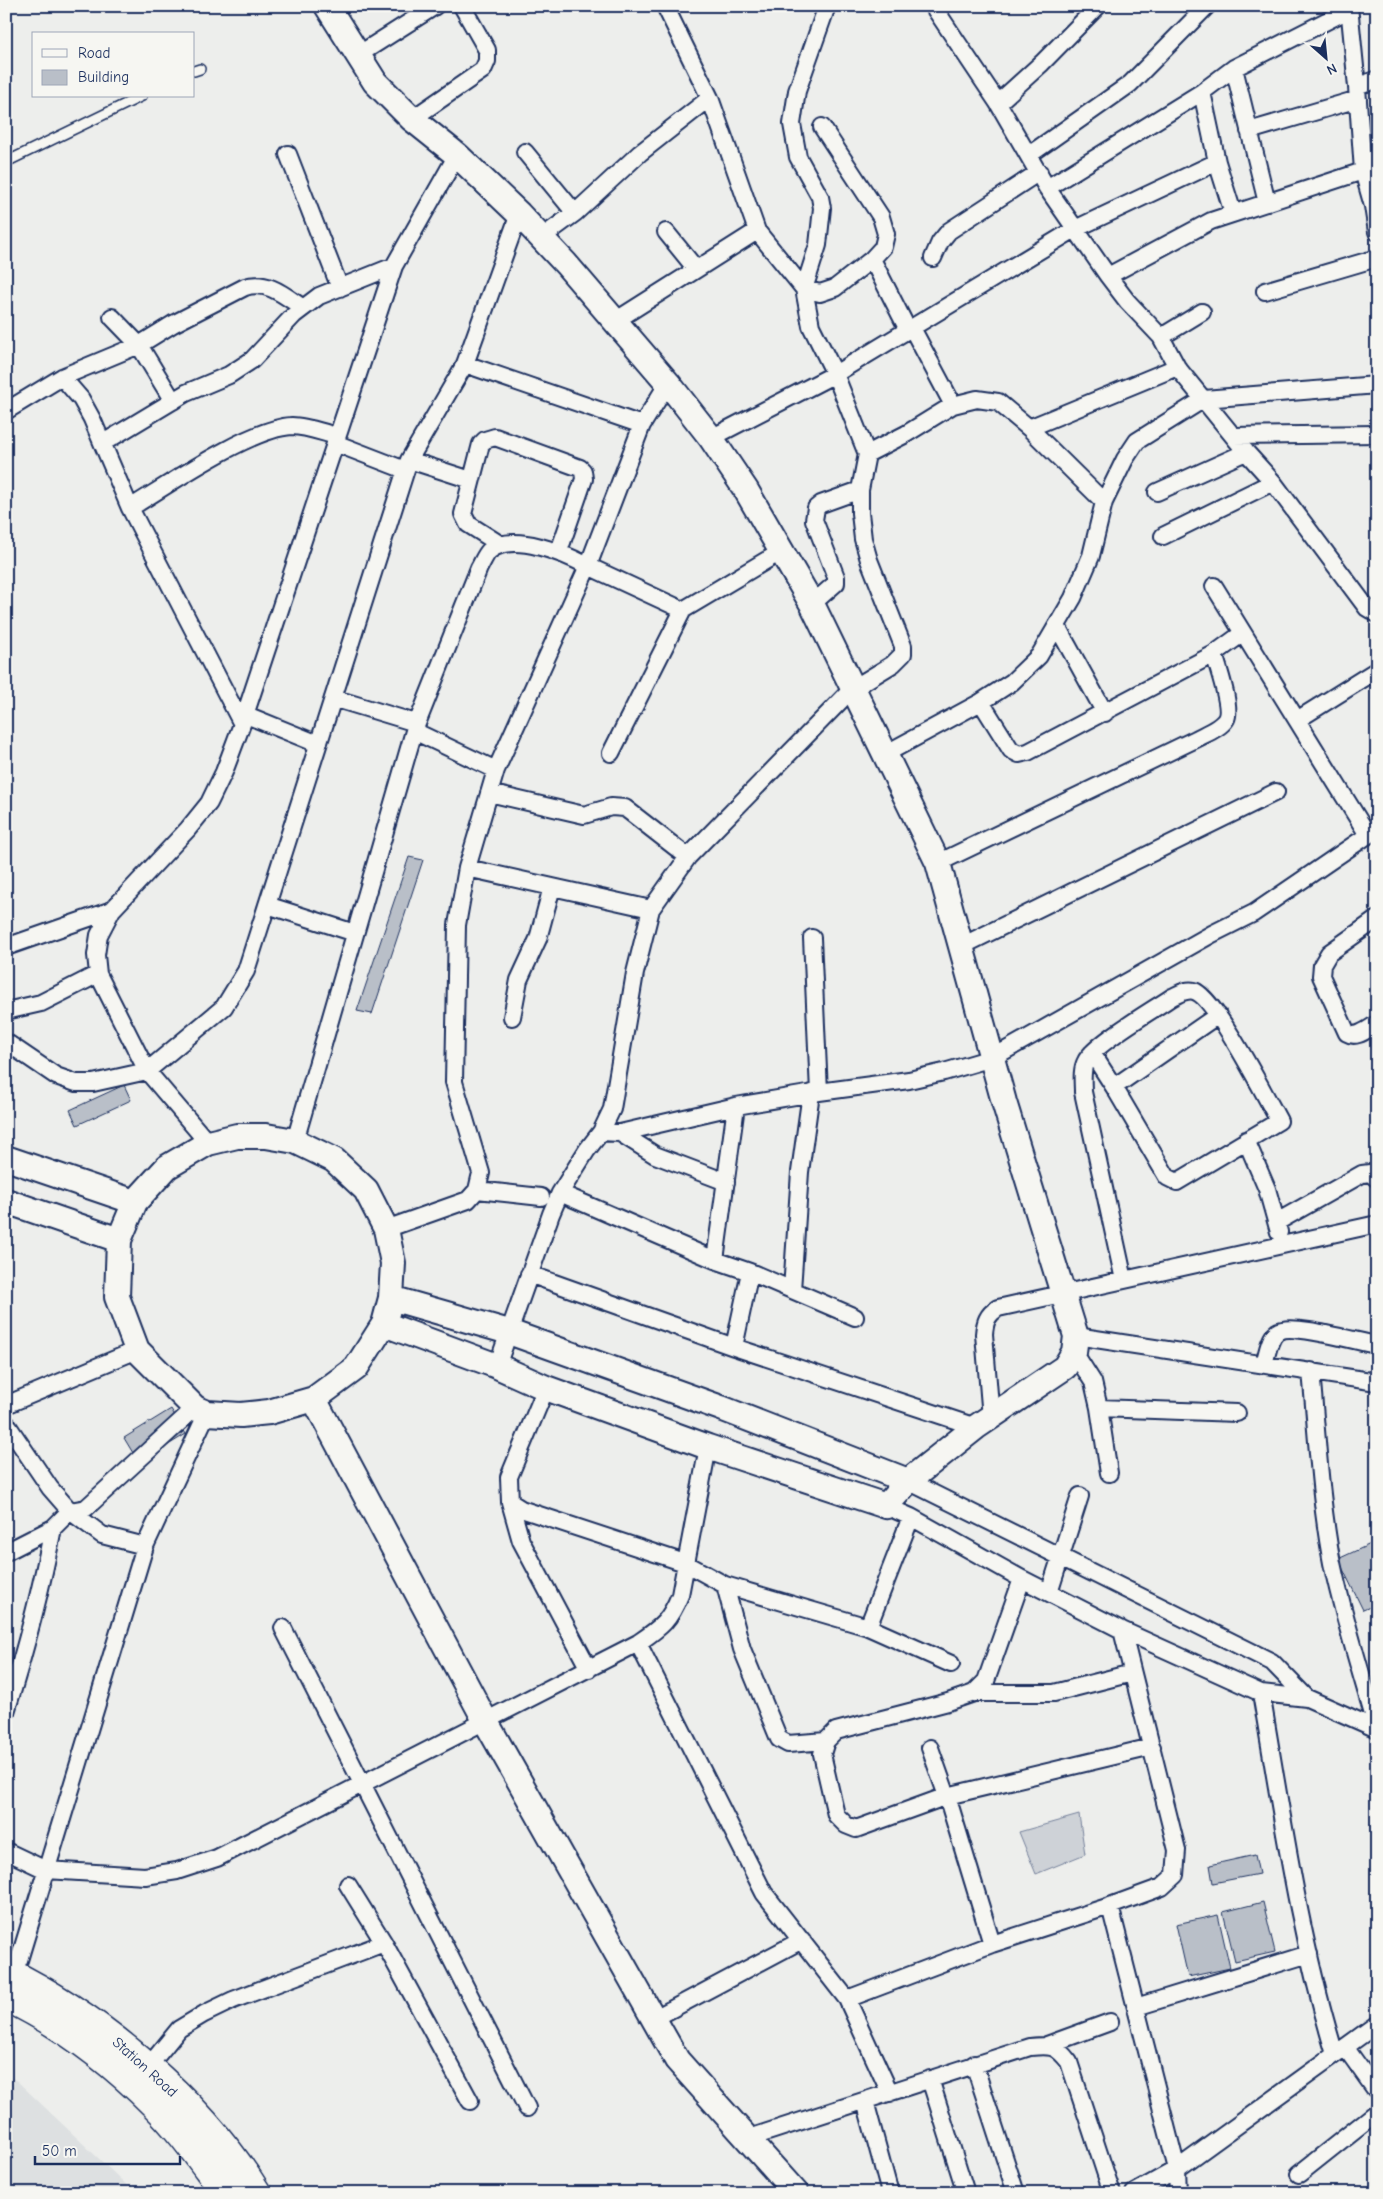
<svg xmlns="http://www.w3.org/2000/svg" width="1383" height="2199" font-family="'Comic Neue',sans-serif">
	<rect width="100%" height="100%" fill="#edeeec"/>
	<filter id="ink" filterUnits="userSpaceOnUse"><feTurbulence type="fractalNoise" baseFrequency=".02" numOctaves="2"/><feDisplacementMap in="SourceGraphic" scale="10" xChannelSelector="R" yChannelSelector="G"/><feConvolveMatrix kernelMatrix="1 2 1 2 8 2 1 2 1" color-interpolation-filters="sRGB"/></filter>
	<g filter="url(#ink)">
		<path fill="#dde0e1" d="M6,2075l11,6 118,112h-129z"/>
		<path fill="#ced2d7" stroke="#74809a" d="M1079,1815l6,39 -49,20 -17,-42z"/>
		<path fill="#b9bfc8" stroke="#1b2f5e" d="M409,857l14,3 -51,154 -15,-3z
			M124,1085l7,15 -54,25 -7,-15z
			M171,1409l15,25 -47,29 -15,-25z
			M1377,1541v63l-14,6 -25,-51z
			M1255,1855l4,19 -46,9 -3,-18z
			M1263,1902l12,50 -40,9 -12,-49z
			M1218,1915l12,53 -42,9 -12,-53z"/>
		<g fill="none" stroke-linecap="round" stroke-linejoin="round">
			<defs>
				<path id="lane" d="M194,71l6,-2
					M6,162l136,-66"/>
				<path id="street" d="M665,6l45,92 47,133 47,58 16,4 15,-5 37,-29 11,-12 3,-13 -5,-17 -59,-90
					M933,6l65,97 49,85 61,88 19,25 34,36 16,30 69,85 27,30 94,126 10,6
					M1349,6l8,81 6,84 10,35 4,26
					M358,55l77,-49
					M1234,68l33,135
					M1357,87l20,-8
					M1202,92l15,70 16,51
					M998,103l44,-40 56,-57
					M412,119l71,-49 4,-9v-11l-25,-44
					M1249,131l109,-32
					M525,152l50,61
					M288,154l52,134
					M1029,155l101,-71 77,-78
					M1047,188l155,-96 32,-24 114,-58
					M666,232l30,37
					M541,238l34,-25 65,-60 70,-55
					M933,258l7,-16 9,-11 90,-59
					M872,259l36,71
					M1108,276l103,-55 152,-50
					M1265,291l112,-33
					M112,317l27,28 34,56
					M615,321l142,-90
					M912,328l41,77
					M1161,337l41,-25
					M465,364l177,61
					M62,377l19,22 11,20 38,89 112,216
					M6,411l56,-34 77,-32 34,-21 72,-37c23,-7 40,9 58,21
					M1029,428l148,-61
					M1233,436l144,-2
					M711,438l124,-64 240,-145 142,-67
					M103,443l83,-50 43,-18 23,-15 42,-45 25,-19 75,-30
					M335,443l70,27
					M867,454l39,-20 47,-29 24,-6 21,3 31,26 75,74
					M409,460l62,20
					M1157,492l89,-40
					M130,508c38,-23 120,-80 162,-82 14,0 32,7 45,10
					M1163,536l110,-54
					M501,545l-33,-21 -5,-10 18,-70 4,-4 10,-3 85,31 3,3 1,8 -25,72
					M1214,586l154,249
					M812,604l24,-21v-6l-22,-57 2,-12 5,-4 39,-14
					M1057,626l48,87
					M333,698l83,25
					M981,702l30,48 8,4 9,-2 186,-98 29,-21
					M244,714l74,30
					M1297,720l80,-50
					M414,731l82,39
					M611,753l72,-143 99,-59
					M885,754l96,-52 31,-20 27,-26 34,-58 18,-42 13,-54 21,-43 12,-18 67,-42 173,-14
					M489,793l95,22 27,-8 14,1 63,49
					M938,863l258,-124c9,-5 25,-11 30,-20 6,-11 -8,-52 -12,-65
					M467,868l184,41 37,-52 164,-168 41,-25 10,-10v-8l-34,-86 -6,-21 -3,-26v-23l7,-36 -32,-80 -24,-48 -7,-37 14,-44 4,-37 -2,-11 -22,-40 -6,-33 5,-33 30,-85
					M267,905l88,28
					M1377,919l-48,34 -7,12 -1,11 26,57c10,6 20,-4 30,-9
					M812,938l7,154
					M962,946l314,-154
					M6,947l106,-37
					M6,1011l35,-8 57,-29
					M512,1017l7,-37 19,-41 14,-52
					M6,1042l50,34 20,7h17l54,-12 77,-64 22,-36 163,-511 56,-96 54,-150
					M1092,1053l22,34 104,-72
					M1114,1087l53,90 10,5 102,-61c-12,-22 -65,-125 -85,-130 -8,-2 -15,3 -22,6 -19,13 -78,47 -86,64 -5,9 -3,22 -3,31l41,188
					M601,1132l19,1 116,-27 83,-14 90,-12 35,-8 48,-14 220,-124 42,-21 123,-84
					M620,1133l35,22 71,27
					M1246,1140l21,49 12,43
					M295,1141l119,-410 65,-163c3,-5 6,-13 10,-17 24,-20 76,3 99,15l54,-141 26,-42
					M208,1143l-61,-72 -49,-97 -2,-19 3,-20 13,-25 76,-81 21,-26 15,-31 18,-48 152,-458 63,-111
					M477,1190l64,7
					M560,1193l155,67 35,12 105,45
					M1277,1222l85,-48 8,-1 7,6
					M386,1229l82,-29 9,-10 4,-17 -27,-91 3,-157 10,-57 29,-98 92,-204 95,44
					M715,1260l21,-154
					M529,1274l205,73 242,80
					M792,1290l8,-118 11,-79
					M1076,1336l301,46
					M734,1347l16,-75
					M1074,1352l19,30 6,26 10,65
					M1264,1364c3,-9 5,-26 13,-32 14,-10 80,10 100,13
					M497,1366l54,-152 9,-21 27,-43 14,-18 11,-23 23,-136 16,-64
					M1311,1371c6,64 9,129 21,192 12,56 29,110 45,165
					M546,1388l-37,89 1,25 11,39 68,128
					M6,1405l131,-55
					M1099,1408l138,5
					M991,1418l-7,-84c1,-12 3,-19 14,-26l379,-84
					M6,1423l44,65 20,23 32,24 43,11
					M908,1481l364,181 35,36
					M510,1502l11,7 164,54 40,22 143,42 43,-110
					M886,1506l25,11 111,62 100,51 139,63 46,5 70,31
					M6,1552l47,-24 17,-17 16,-3 109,-100
					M1022,1579l-36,102 -12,12 -26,9 -112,29 -10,10 -4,13 14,61 10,10 10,4 91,-33 205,-49
					M725,1585l17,64 37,90 9,5 38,-3
					M1049,1593l31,-97
					M868,1627l83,37
					M283,1628l244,480
					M638,1643l126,250 83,106 43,94
					M974,1693h80l78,-20
					M1261,1693c21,121 38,244 74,361
					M6,1712c19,-61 35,-121 47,-184
					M930,1748l17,48 45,148
					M6,1851l40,19 99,6 32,-5 40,-13 421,-215c23,-16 31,-21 42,-48l28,-148
					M348,1885l36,58 86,158
					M1110,1906l67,263 1,24
					M19,1960l126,-414 62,-133
					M847,1999l145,-55 118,-38 52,-19 13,-12 2,-25 -55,-220
					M1136,2007l173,-53
					M655,2018l147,-78
					M1047,2045l63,-23
					M1345,2047l30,42
					M974,2064l42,129
					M148,2067l31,-38 25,-15 29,-14 151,-57
					M930,2079l36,114
					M865,2101l25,92
					M749,2138l281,-91c21,-2 26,-2 39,15l43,131
					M1299,2174l78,-62
					M1134,2193l43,-24 200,-145"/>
				<path id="secondary" d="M327,6l48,76 37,37 45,36 62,59 47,50 102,119 43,55 35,52 66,114 126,259 66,239 72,234 -2,16 -9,15 -89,60 -68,54 -22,25 -178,-59 -162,-59 -49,-22 -113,-42
					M237,1136h29l29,5 39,19 32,30 20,39 7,34 -2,35 -7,26 -28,44 -42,31 -45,13 -28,3 -34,-2 -12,-5 -58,-58 -20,-53 2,-57 16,-38 32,-35 41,-24z
					M6,1158l129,44
					M6,1201l113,39
					M391,1298l118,34 212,76 187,73
					M314,1399l172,323 191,338 119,133"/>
				<path id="highway" d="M6,1971c95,47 195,131 251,222
					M6,1997c55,26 105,64 148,107 27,26 49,59 72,89"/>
			</defs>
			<use href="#lane" stroke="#1b2f5e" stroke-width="12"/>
			<use href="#street" stroke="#1b2f5e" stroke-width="20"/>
			<use href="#secondary" stroke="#1b2f5e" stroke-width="28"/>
			<use href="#highway" stroke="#1b2f5e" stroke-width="31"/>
			<use href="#lane" stroke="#f6f6f2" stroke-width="9"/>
			<use href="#street" stroke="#f6f6f2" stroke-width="16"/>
			<use href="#secondary" stroke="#f6f6f2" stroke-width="24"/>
			<use href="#highway" stroke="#f6f6f2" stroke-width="28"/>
		</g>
	</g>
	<g text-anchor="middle" stroke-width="5" stroke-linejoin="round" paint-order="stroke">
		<g font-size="15" fill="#1b2f5e" stroke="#f6f6f2">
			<text transform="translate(145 2067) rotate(42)" y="5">Station Road</text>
		</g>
	</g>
	<rect width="1383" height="2199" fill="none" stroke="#f6f6f2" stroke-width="25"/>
	<rect x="12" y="12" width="1358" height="2174" fill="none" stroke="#1b2f5e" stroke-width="2" filter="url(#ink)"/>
	<rect x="32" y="32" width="162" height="65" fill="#f6f6f2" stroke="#9ea6b7"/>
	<rect x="42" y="49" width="25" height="8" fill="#f6f6f2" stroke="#9ea6b7"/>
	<text x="78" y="58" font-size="15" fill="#1b2f5e">Road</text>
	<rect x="42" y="70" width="25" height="15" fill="#b9bfc8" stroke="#9ea6b7"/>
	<text x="78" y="82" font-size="15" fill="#1b2f5e">Building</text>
	<g transform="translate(1326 58) rotate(153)" stroke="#f6f6f2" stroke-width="4" paint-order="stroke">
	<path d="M0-4L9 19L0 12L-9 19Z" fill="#1b2f5e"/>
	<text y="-8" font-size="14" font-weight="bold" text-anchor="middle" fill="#1b2f5e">N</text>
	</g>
	<path d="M35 2156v8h145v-8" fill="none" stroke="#1b2f5e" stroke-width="2.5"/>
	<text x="42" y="2156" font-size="15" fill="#1b2f5e" stroke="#f6f6f2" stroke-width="4" paint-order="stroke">50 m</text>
</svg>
